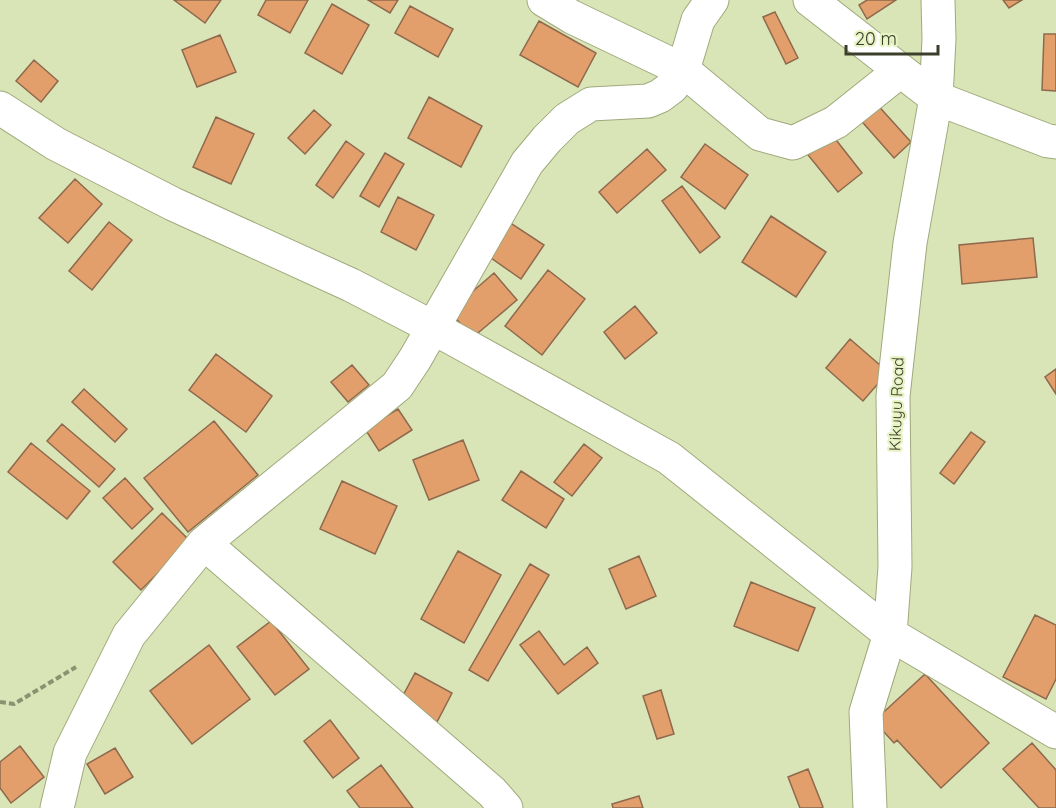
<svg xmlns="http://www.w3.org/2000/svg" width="1056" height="808" font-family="Quicksand,sans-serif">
	<rect width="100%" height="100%" fill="#dae5b7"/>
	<path fill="#e29f6b" stroke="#8e694d" stroke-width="1.5" d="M174,0h47l-16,23z
		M266,0h42l-18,33 -32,-18z
		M368,0h30l-8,13z
		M867,0h29l-29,19 -8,-14z
		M1003,0h19l-13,8z
		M332,4l37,21 -27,49 -37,-21z
		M410,6l43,23 -15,28 -43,-24z
		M775,12l23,46 -12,6 -23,-47z
		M539,21l57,32 -18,34 -58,-32z
		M1044,34h12v57l-14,-1z
		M220,35l16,37 -39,15 -15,-37z
		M34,60l24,21 -17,21 -25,-21z
		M429,97l53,29 -21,41 -53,-29z
		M874,101l37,41 -17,16 -37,-42z
		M314,110l17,15 -26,29 -17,-16z
		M216,117l38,17 -23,50 -38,-17z
		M833,136l29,37 -24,19 -30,-37z
		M346,141l18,13 -31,44 -17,-13z
		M705,144l43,31 -23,34 -44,-32z
		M647,149l19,21 -49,43 -18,-21z
		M385,153l19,11 -25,43 -19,-11z
		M75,179l27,25 -34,39 -29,-25z
		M682,186l38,51 -20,16 -38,-52z
		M398,197l36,18 -18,35 -35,-18z
		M771,216l55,36 -30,45 -54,-35z
		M503,218l41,27 -23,34 -40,-28z
		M109,222l23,18 -40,50 -23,-19z
		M1033,238l4,39 -75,7 -3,-39z
		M548,270l37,29 -43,56 -37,-29z
		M494,273l23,27 -45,38 -22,-27z
		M635,306l22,27 -32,26 -21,-27z
		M850,339l38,33 -25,29 -37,-33z
		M216,354l56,42 -26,36 -57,-42z
		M352,365l17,20 -21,17 -17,-20z
		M1056,369v25l-11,-17z
		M84,389l43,40 -12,13 -43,-40z
		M398,409l14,21 -33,21 -14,-22z
		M214,421l44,54 -70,57 -44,-54z
		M62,424l53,45 -16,18 -52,-46z
		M971,432l14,10 -31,42 -14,-11z
		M463,440l16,40 -50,20 -16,-40z
		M31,443l59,48 -23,28 -59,-47z
		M584,444l18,14 -30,38 -18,-14z
		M521,471l43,28 -18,29 -44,-28z
		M125,478l28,31 -21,20 -29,-31z
		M342,481l55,25 -22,48 -55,-25z
		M162,513l28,28 -49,49 -28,-28z
		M458,551l43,24 -37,68 -43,-24z
		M639,556l17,40 -30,13 -17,-40z
		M530,564l19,11 -61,106 -19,-11z
		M751,582l64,26 -17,43 -64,-25z
		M1035,615l21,10v54l-10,20 -43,-22z
		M271,621l38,48 -34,26 -38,-48z
		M539,631l25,34 23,-18 11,16 -40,31 -38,-49z
		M209,645l41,54 -58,45 -42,-53z
		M415,673l37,20 -15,29 -38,-19z
		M925,674l64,69 -48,45 -44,-48 -3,3 -20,-22z
		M661,690l13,44 -17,5 -14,-43z
		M330,720l29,38 -26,20 -29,-37z
		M1032,743l24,27v38h-17l-36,-39z
		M20,746l24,31 -33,26 -11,-15v-26z
		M115,748l18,29 -28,17 -18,-30z
		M381,765l32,43h-53l-13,-17z
		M808,769l15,38 -2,1h-21l-12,-31z
		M639,796l4,12h-30l-1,-4z"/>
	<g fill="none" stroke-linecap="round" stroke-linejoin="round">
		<defs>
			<path id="minor" d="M544,0l28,17 111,53 77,64 33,9 43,-21 64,-51
				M810,0l126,98 112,43 8,1
				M0,108l56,36 117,60 178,81 81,42 237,131 221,176 166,98
				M204,543l288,249 14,16
				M57,808l13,-55 59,-118 75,-92 193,-157 18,-27 112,-196 20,-24 20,-20 24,-15 57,-3 12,-5 12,-9 11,-17 15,-50 14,-20
				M870,808l-4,-96 24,-78 5,-67 -2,-171 17,-153 26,-145 3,-59 -1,-39"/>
		</defs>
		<use href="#minor" stroke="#9fa97c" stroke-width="35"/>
		<path stroke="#8a9271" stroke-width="4" stroke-dasharray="6 3" stroke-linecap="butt" d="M0,702l14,2 62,-37"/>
		<use href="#minor" stroke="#fff" stroke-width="33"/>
	</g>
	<g text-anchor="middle" stroke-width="4.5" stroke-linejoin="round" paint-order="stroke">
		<g font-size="16" fill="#3a3e2b" stroke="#e8f3c3">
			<text transform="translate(896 404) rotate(-88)" y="6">Kikuyu Road</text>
		</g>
	</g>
	<path d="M846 45v9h92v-9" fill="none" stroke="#3a3e2b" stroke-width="3"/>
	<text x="855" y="45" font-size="18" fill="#3a3e2b" stroke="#e8f3c3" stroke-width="4.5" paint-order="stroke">20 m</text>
</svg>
